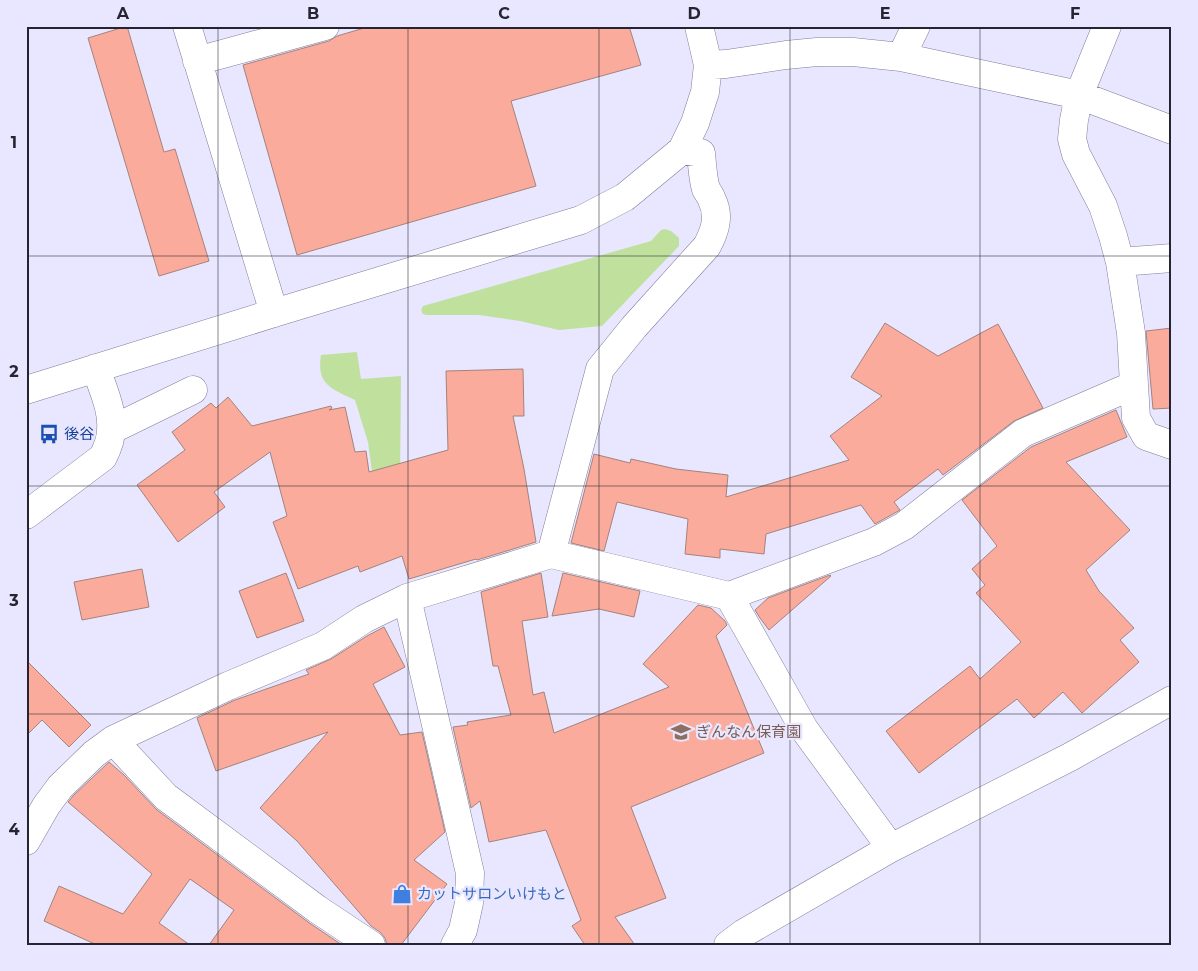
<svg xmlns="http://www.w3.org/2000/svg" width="1198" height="971" font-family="Montserrat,'Noto Sans JP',sans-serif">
	<rect width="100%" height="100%" fill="#e9e6ff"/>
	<path fill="#bfe19d" d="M665,229l6,2 8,7v8l-77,80 -43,4 -39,-9 -41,-6h-53l-3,-1c-2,-3 -2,-5 0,-8l228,-65 10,-11z
		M357,352l4,27 40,-3 -1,106 -26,4 -6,-44 -13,-42c-23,-11 -39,-15 -34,-45z"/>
	<path fill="#faab9c" stroke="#a4837d" d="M127,26l37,126 11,-3 34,112 -50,15 -71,-238z
		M371,26h258l12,39 -130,36 25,85 -239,69 -54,-190 86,-24 8,-5z
		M885,323l53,33 60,-32 45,84 -29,13 -71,54 -5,-6 -44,33 6,8 -25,14 -14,-19 -95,29 -2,20 -44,-5v9l-35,-4 3,-35 -71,-17 -13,49 -33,-8 23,-89 36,9 1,-4 45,10 52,6 -2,22 123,-37 -19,-24 52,-40 -31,-19z
		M1172,328v80l-19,1 -7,-78z
		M523,369l1,47h-11l11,53 12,73 -59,18 -1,-1 -67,20 -7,-23 -42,16 -2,-6 -60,23 -25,-67 14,-6 -17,-64 -56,40 11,15 -47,35 -41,-57 48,-35 -13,-18 39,-29 5,5 12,-11 24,29 79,-20 1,2 -3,2 16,-3 10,45 11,-1 3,21 79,-22 -2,-79z
		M1116,410l11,27 -61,25 64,68 -44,40 13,21 35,37 -14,12 19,22 -57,51 -19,-21 -29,26 -17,-19 -98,74 -33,-42 84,-65 10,13 41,-37 -45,-49 9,-8 -13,-16 25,-23 -35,-46 69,-53z
		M142,569l7,38 -67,13 -8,-38z
		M286,573l18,48 -47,17 -18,-47z
		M541,573l7,44 -26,4 11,74 11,-3 10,41 115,-46 -26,-23 55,-59 13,3 14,13 2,4 -11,11 48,117 -133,54 35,91 -51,19 20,28h-50l-13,-19 9,-6 -35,-90 -57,12 -9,-41 -9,7 -18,-81 15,-2 -1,-3 44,-7 -13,-49h-5l-12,-74z
		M563,573l77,18 -6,26 -35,-8 -47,7z
		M830,575l1,1 -62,54 -9,-12 -5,-8 13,-12z
		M384,627l21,40 -32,17 27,51 22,-3 23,100 -31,28 33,24 -46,61h-14l-2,-7 -5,-6 -9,-6 -74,-85 -37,-33 68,-76 -112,39 -19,-53 38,-18 74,-26 -3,-4 25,-11 36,-23z
		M26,660l65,65 -22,22 -27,-27 -16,16z
		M109,762l15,13 33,35 151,112 34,23h-133l25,-35 -44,-31 -31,44 31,22h-93l-53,-24 15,-35 64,28 29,-40 -84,-72 6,-7z"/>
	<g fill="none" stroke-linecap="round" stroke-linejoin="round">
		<defs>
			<path id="minor" d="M187,26l87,287
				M1107,26l-28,69 -5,25 -2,19 4,15 27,52 10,30 7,26 11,71 5,85 10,18 26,9
				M901,57l15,-31
				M197,61l128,-35
				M708,65l18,-1 60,-9 31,-3h36l48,5 178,38 93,35
				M1120,262l52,-4
				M26,390l248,-77 307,-93 44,-23 57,-47 13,-27 10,-31 3,-27 -9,-39
				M111,430l82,-40
				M26,515l77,-58c4,-8 8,-18 8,-27 2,-21 -9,-42 -15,-62
				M551,554l49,-185 34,-42 73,-81c8,-15 13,-30 5,-46 -1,-4 -4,-7 -6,-11 -3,-9 -4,-25 -5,-36l-19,-3
				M729,596l75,133 87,119
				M407,598l63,275 -1,30 -6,27 -8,15
				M113,740l53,57 151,112 54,36
				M26,841l20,-35 14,-19 34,-33 19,-14 115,-54 95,-40 41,-27 43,-21 144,-44 178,42 145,-54 30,-16 119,-93 111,-48
				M728,945l16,-12 147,-85 179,-91 102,-57"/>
		</defs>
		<use href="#minor" stroke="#807d99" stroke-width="29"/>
		<use href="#minor" stroke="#fff" stroke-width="28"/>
	</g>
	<path fill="none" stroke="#252430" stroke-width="1" stroke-opacity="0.55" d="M218,26v919M408,26v919M599,26v919M790,26v919M980,26v919M26,256h1146M26,486h1146M26,714h1146"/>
	<defs>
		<symbol id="bus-bare" viewBox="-9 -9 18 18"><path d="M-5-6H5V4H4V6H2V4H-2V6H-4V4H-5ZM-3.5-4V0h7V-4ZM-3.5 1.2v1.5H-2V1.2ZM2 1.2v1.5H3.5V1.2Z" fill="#1a4fb4" stroke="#e9e6ff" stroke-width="2.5" paint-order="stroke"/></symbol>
		<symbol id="school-bare" viewBox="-9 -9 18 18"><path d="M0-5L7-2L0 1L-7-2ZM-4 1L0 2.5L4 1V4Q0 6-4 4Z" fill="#8d6e63" stroke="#e9e6ff" stroke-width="2.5" paint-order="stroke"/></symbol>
		<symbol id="shop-bare" viewBox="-9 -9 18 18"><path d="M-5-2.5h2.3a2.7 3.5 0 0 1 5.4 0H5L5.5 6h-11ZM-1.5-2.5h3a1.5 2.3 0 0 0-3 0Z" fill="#3f7fe0" stroke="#e9e6ff" stroke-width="2.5" paint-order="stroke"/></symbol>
	</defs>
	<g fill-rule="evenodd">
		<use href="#bus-bare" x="35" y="420" width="28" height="28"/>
		<use href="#school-bare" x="667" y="718" width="28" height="28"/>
		<use href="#shop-bare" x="388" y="880" width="28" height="28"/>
	</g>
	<g text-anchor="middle" stroke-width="4.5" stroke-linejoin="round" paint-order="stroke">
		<g font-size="15" fill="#164399" stroke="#e9e6ff" text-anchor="start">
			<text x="64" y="439">後谷</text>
		</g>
		<g font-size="15" fill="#785e54" stroke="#e9e6ff" text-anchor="start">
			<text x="696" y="737">ぎんなん保育園</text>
		</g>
		<g font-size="15" fill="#366cbe" stroke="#e9e6ff" text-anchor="start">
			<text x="417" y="899">カットサロンいけもと</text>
		</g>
	</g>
	<rect width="1198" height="971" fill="none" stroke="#e9e6ff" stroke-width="55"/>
	<rect x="28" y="28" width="1142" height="916" fill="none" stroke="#252430" stroke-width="2"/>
	<g font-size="16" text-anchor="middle" font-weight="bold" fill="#252430">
		<text x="123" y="19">A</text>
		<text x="313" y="19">B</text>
		<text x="504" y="19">C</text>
		<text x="694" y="19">D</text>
		<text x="885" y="19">E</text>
		<text x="1075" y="19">F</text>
		<text x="14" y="148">1</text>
		<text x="14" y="377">2</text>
		<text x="14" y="606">3</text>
		<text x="14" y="835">4</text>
	</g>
</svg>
